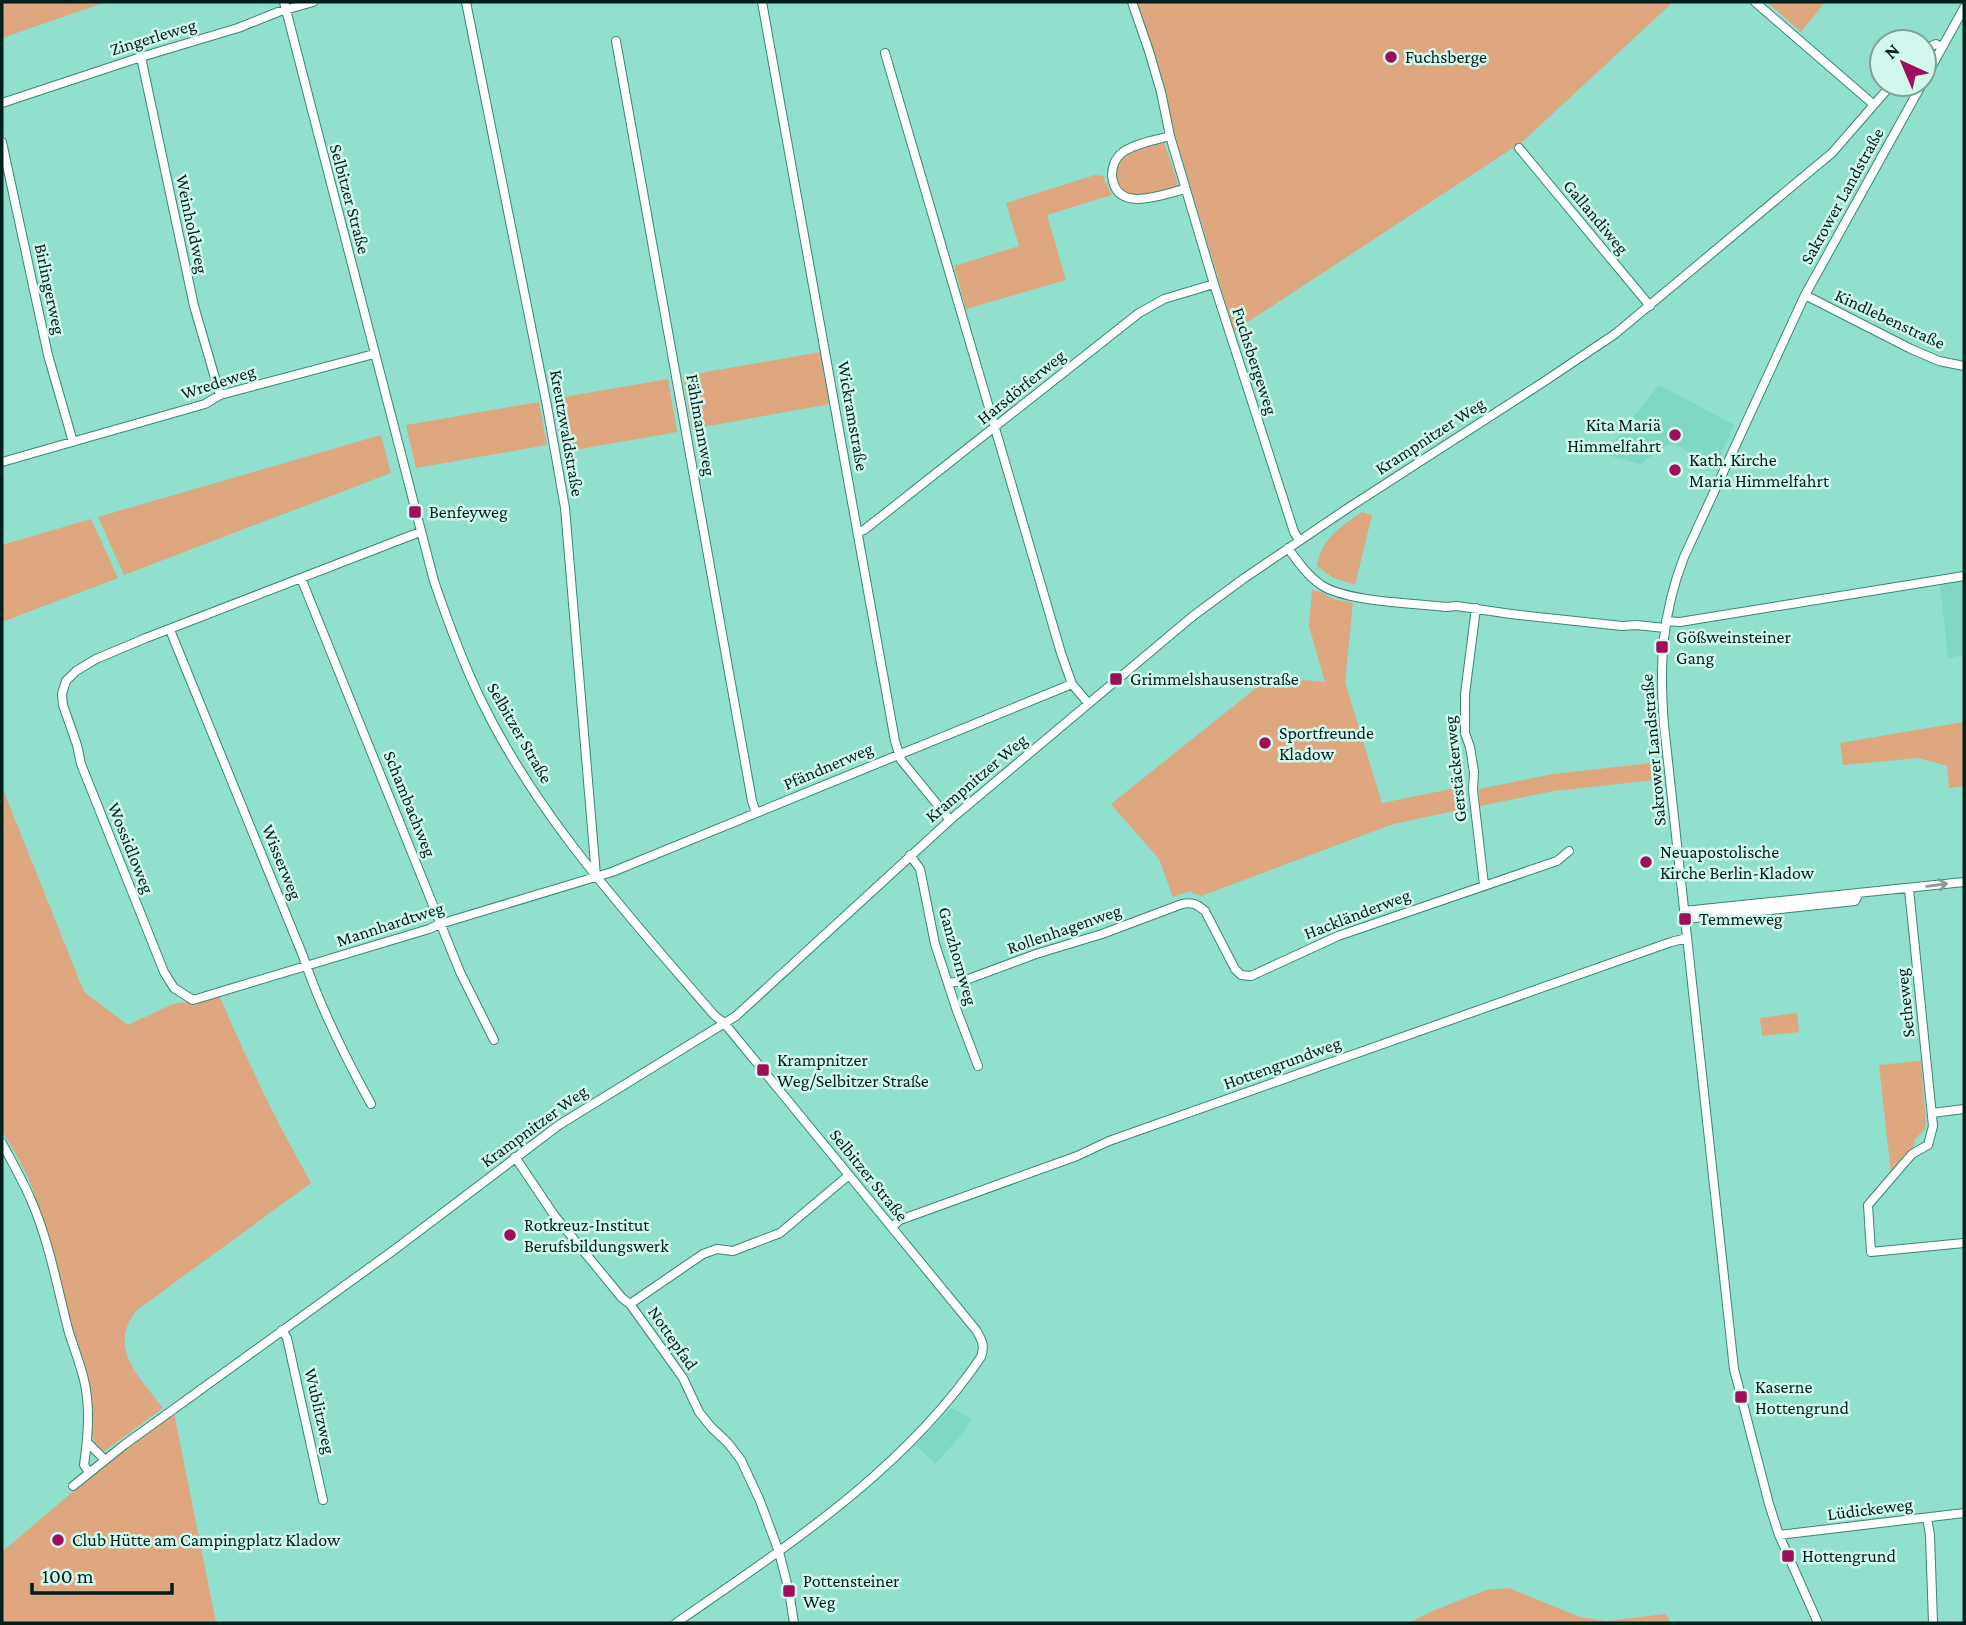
<svg xmlns="http://www.w3.org/2000/svg" width="1966" height="1625" font-family="'Crimson Pro',serif">
	<rect width="100%" height="100%" fill="#91dfcd"/>
	<path fill="#7ed8c3" d="M1659,385l75,40 -20,45 -33,-23 -10,-3 -4,1 -27,19 -36,-10z
		M1964,581v74l-16,3 -8,-73z
		M951,1408l21,11 -8,13 -29,32 -19,-19z"/>
	<path fill="#dea77f" d="M2,2h104l-104,36z
		M1135,2h538l-151,140 -288,189z
		M1767,2h58l-24,30z
		M1164,142l15,45 -40,12 -18,-9c-16,-36 17,-39 43,-48z
		M1095,175l9,1 1,6 7,13 -65,20 19,65 -100,29 -12,-43 65,-20 -13,-43z
		M821,352l9,52 -138,25 -9,-53z
		M668,379l9,53 -114,20 -10,-53z
		M539,402l8,43 -131,23 -10,-43z
		M381,435l10,38 -267,102 -26,-58z
		M1362,512l10,3 -17,70 -23,-8 -15,-11c5,-28 23,-39 45,-54z
		M91,519l27,59 -116,44v-77z
		M1312,590l10,2 11,7 20,4 -8,79 37,121 79,-16 3,22 -71,15 -192,72 -9,-3 -1,-2 -18,6 -14,-38 -48,-55 159,-127 55,5 -16,-56z
		M1964,722v64l-15,2 -2,-22 -28,-8 -76,7 -3,-22z
		M1652,763l2,17 -100,11 -74,15 -1,-17 74,-15z
		M2,787l82,205 44,33 45,-21 47,-7c27,64 57,126 91,186l-174,127c-31,38 3,67 26,98l-58,43c-22,-7 -12,-51 -16,-69 -3,-16 -10,-30 -15,-46 -13,-49 -24,-100 -42,-149 -8,-20 -19,-38 -30,-56z
		M1797,1013l2,19 -37,4 -2,-18z
		M1921,1061l5,63 -2,6 -9,9 -1,7 -23,27 -12,-108z
		M174,1413l42,210h-214v-71l114,-97z
		M1509,1588l71,29 27,4 58,-7 7,9h-264l27,-13 51,-20z"/>
	<g fill="none" stroke-linecap="round" stroke-linejoin="round">
		<defs>
			<path id="street" d="M284,2l150,579c14,41 28,80 47,119 57,118 148,216 233,315l11,9 251,306c6,10 9,15 5,27 -77,114 -194,189 -305,266
				M466,2l81,404 18,102 31,368
				M762,2l133,739 6,19 49,60
				M1132,2l17,49 12,41 9,44 44,148 80,248 5,8
				M1755,2l118,102
				M616,41l136,760 4,12
				M1924,49l12,-5 6,3
				M885,53l176,600 11,31 16,19
				M141,57l53,249 26,89
				M1924,80l40,-72
				M2,103l139,-46 97,-29 40,-16 35,-10
				M1170,136c-14,4 -34,7 -47,16 -7,5 -11,14 -11,23 3,40 51,19 73,14
				M2,142l46,213 25,87
				M1519,148l131,158
				M1805,295l106,54 28,12 25,5
				M2,462l203,-58 15,-9 154,-41
				M420,532l-274,106 -50,21 -20,12 -10,10 -4,13 1,11 14,40 4,19 83,208 10,16 19,12 236,-71 11,-5 172,-52 460,-188
				M858,532l6,-2 275,-217 25,-14 50,-15
				M1288,548c10,14 19,27 33,37 26,17 92,18 125,22l11,-1 54,8 111,12 14,-1 29,3
				M301,578l159,394 34,68
				M1476,608l-11,86v39l5,14 4,25 -1,18 11,95
				M1666,621l14,1 284,-46
				M170,630l133,326c17,51 42,101 68,148
				M910,855l10,14 15,75 22,67 21,55
				M1909,889l24,237 -5,19 -16,9 -44,51 3,47 93,-9
				M1684,911l280,-29
				M1685,919l170,-18 4,-8
				M948,983l15,-2 73,-27 66,-20 80,-30c10,-2 15,0 23,7l30,58 6,6 10,1 87,-40 219,-75 12,-10
				M1932,1113l32,-4
				M2,1143c10,19 21,38 29,57 18,41 26,86 37,129 5,17 12,34 16,51 7,27 4,58 0,85l5,7
				M515,1157l39,58 68,83 8,6 53,74 16,34 12,15 17,16 13,17 19,41 19,51 10,39 5,32
				M892,1227l8,-7 177,-64 32,-15 562,-199 16,-4
				M630,1304l73,-50 14,-5 16,2 47,-18 69,-58
				M282,1330l5,8 36,162
				M87,1442l18,18
				M73,1486l51,-41 270,-195 165,-125 177,-109 214,-196 243,-204 50,-37 105,-71 194,-125 73,-49 217,-181 60,-69
				M1927,1518l3,17 3,88
				M1779,1535l185,-22
				M1818,1623l-39,-88 -10,-31 -35,-135 -70,-644c-5,-61 -2,-111 20,-168l121,-262 117,-211"/>
		</defs>
		<use href="#street" stroke="#388777" stroke-width="10"/>
		<use href="#street" stroke="#fff" stroke-width="8"/>
	</g>
	<defs><path id="oneway-shaft" d="M-6 0H5M1.5-3L5.5 0L1.5 3" fill="none" stroke-width="1.6" stroke-linecap="round" stroke-linejoin="round" transform="scale(1.75)"/></defs>
	<use stroke="#8c9b98" href="#oneway-shaft" transform="translate(1937 885) rotate(-7)"/>
	<g fill="#9f0f59" stroke="#d2f7ed" stroke-width="2.5">
		<circle cx="1391" cy="57" r="7"/>
		<circle cx="1675" cy="435" r="7"/>
		<circle cx="1675" cy="470" r="7"/>
		<rect x="408" y="505" width="14" height="14" rx="3.5"/>
		<rect x="1655" y="640" width="14" height="14" rx="3.5"/>
		<rect x="1109" y="672" width="14" height="14" rx="3.5"/>
		<circle cx="1265" cy="743" r="7"/>
		<circle cx="1646" cy="862" r="7"/>
		<rect x="1678" y="912" width="14" height="14" rx="3.5"/>
		<rect x="756" y="1063" width="14" height="14" rx="3.5"/>
		<circle cx="510" cy="1235" r="7"/>
		<rect x="1734" y="1390" width="14" height="14" rx="3.5"/>
		<circle cx="58" cy="1540" r="7"/>
		<rect x="1781" y="1549" width="14" height="14" rx="3.5"/>
		<rect x="782" y="1584" width="14" height="14" rx="3.5"/>
	</g>
	<g text-anchor="middle" stroke-width="5" stroke-linejoin="round" paint-order="stroke">
		<g font-size="18" fill="#00211b" stroke="#d2f7ed">
			<text transform="translate(153 37) rotate(-17)" y="6">Zingerleweg</text>
			<text transform="translate(1842 196) rotate(-61)" y="6">Sakrower Landstraße</text>
			<text transform="translate(350 199) rotate(75)" y="6">Selbitzer Straße</text>
			<text transform="translate(1596 217) rotate(50)" y="6">Gallandiweg</text>
			<text transform="translate(192 224) rotate(78)" y="6">Weinholdweg</text>
			<text transform="translate(50 289) rotate(78)" y="6">Birlingerweg</text>
			<text transform="translate(1890 319) rotate(25)" y="6">Kindlebenstraße</text>
			<text transform="translate(1255 361) rotate(72)" y="6">Fuchsbergeweg</text>
			<text transform="translate(218 382) rotate(-18)" y="6">Wredeweg</text>
			<text transform="translate(1021 387) rotate(-39)" y="6">Harsdörferweg</text>
			<text transform="translate(853 416) rotate(80)" y="6">Wickramstraße</text>
			<text transform="translate(701 425) rotate(80)" y="6">Fählmannweg</text>
			<text transform="translate(567 433) rotate(80)" y="6">Kreutzwaldstraße</text>
			<text transform="translate(1430 436) rotate(-33)" y="6">Krampnitzer Weg</text>
			<text transform="translate(520 733) rotate(60)" y="6">Selbitzer Straße</text>
			<text transform="translate(1653 750) rotate(-95)" y="6">Sakrower Landstraße</text>
			<text transform="translate(828 766) rotate(-23)" y="6">Pfändnerweg</text>
			<text transform="translate(1455 769) rotate(-96)" y="6">Gerstäckerweg</text>
			<text transform="translate(976 778) rotate(-40)" y="6">Krampnitzer Weg</text>
			<text transform="translate(410 804) rotate(68)" y="6">Schambachweg</text>
			<text transform="translate(131 848) rotate(68)" y="6">Wossidloweg</text>
			<text transform="translate(282 862) rotate(68)" y="6">Wisserweg</text>
			<text transform="translate(1357 914) rotate(-21)" y="6">Hackländerweg</text>
			<text transform="translate(390 924) rotate(-18)" y="6">Mannhardtweg</text>
			<text transform="translate(1064 929) rotate(-19)" y="6">Rollenhagenweg</text>
			<text transform="translate(958 956) rotate(74)" y="6">Ganzhornweg</text>
			<text transform="translate(1905 1003) rotate(-96)" y="6">Setheweg</text>
			<text transform="translate(1282 1063) rotate(-20)" y="6">Hottengrundweg</text>
			<text transform="translate(534 1126) rotate(-36)" y="6">Krampnitzer Weg</text>
			<text transform="translate(869 1175) rotate(51)" y="6">Selbitzer Straße</text>
			<text transform="translate(673 1338) rotate(55)" y="6">Nottepfad</text>
			<text transform="translate(320 1411) rotate(77)" y="6">Wublitzweg</text>
			<text transform="translate(1870 1509) rotate(-7)" y="6">Lüdickeweg</text>
		</g>
		<g font-size="18" fill="#00211b" stroke="#d2f7ed" text-anchor="start">
			<text x="1405" y="63">Fuchsberge</text>
			<text x="1661" y="431" text-anchor="end">Kita Mariä<tspan x="1661" dy="21">Himmelfahrt</tspan></text>
			<text x="1689" y="466">Kath. Kirche<tspan x="1689" dy="21">Maria Himmelfahrt</tspan></text>
			<text x="429" y="518">Benfeyweg</text>
			<text x="1676" y="643">Gößweinsteiner<tspan x="1676" dy="21">Gang</tspan></text>
			<text x="1130" y="685">Grimmelshausenstraße</text>
			<text x="1279" y="739">Sportfreunde<tspan x="1279" dy="21">Kladow</tspan></text>
			<text x="1660" y="858">Neuapostolische<tspan x="1660" dy="21">Kirche Berlin-Kladow</tspan></text>
			<text x="1699" y="925">Temmeweg</text>
			<text x="777" y="1066">Krampnitzer<tspan x="777" dy="21">Weg/Selbitzer Straße</tspan></text>
			<text x="524" y="1231">Rotkreuz-Institut<tspan x="524" dy="21">Berufsbildungswerk</tspan></text>
			<text x="1755" y="1393">Kaserne<tspan x="1755" dy="21">Hottengrund</tspan></text>
			<text x="72" y="1546">Club Hütte am Campingplatz Kladow</text>
			<text x="1802" y="1562">Hottengrund</text>
			<text x="803" y="1587">Pottensteiner<tspan x="803" dy="21">Weg</tspan></text>
		</g>
	</g>
	<rect width="1966" height="1625" fill="none" stroke="#00211b" stroke-width="7"/>
	<g transform="translate(1903 63) rotate(316)"><circle r="33" fill="#d2f7ed" stroke="#7ea199" stroke-width="2"/>
	<path d="M0-5L12 26L0 18L-12 26Z" fill="#9f0f59"/>
	<text y="-10" font-size="19" font-weight="bold" text-anchor="middle" fill="#00211b">N</text>
	</g>
	<path d="M32 1583v10h140v-10" fill="none" stroke="#00211b" stroke-width="3.5"/>
	<text x="42" y="1583" font-size="21" fill="#00211b" stroke="#d2f7ed" stroke-width="5" paint-order="stroke">100 m</text>
</svg>
